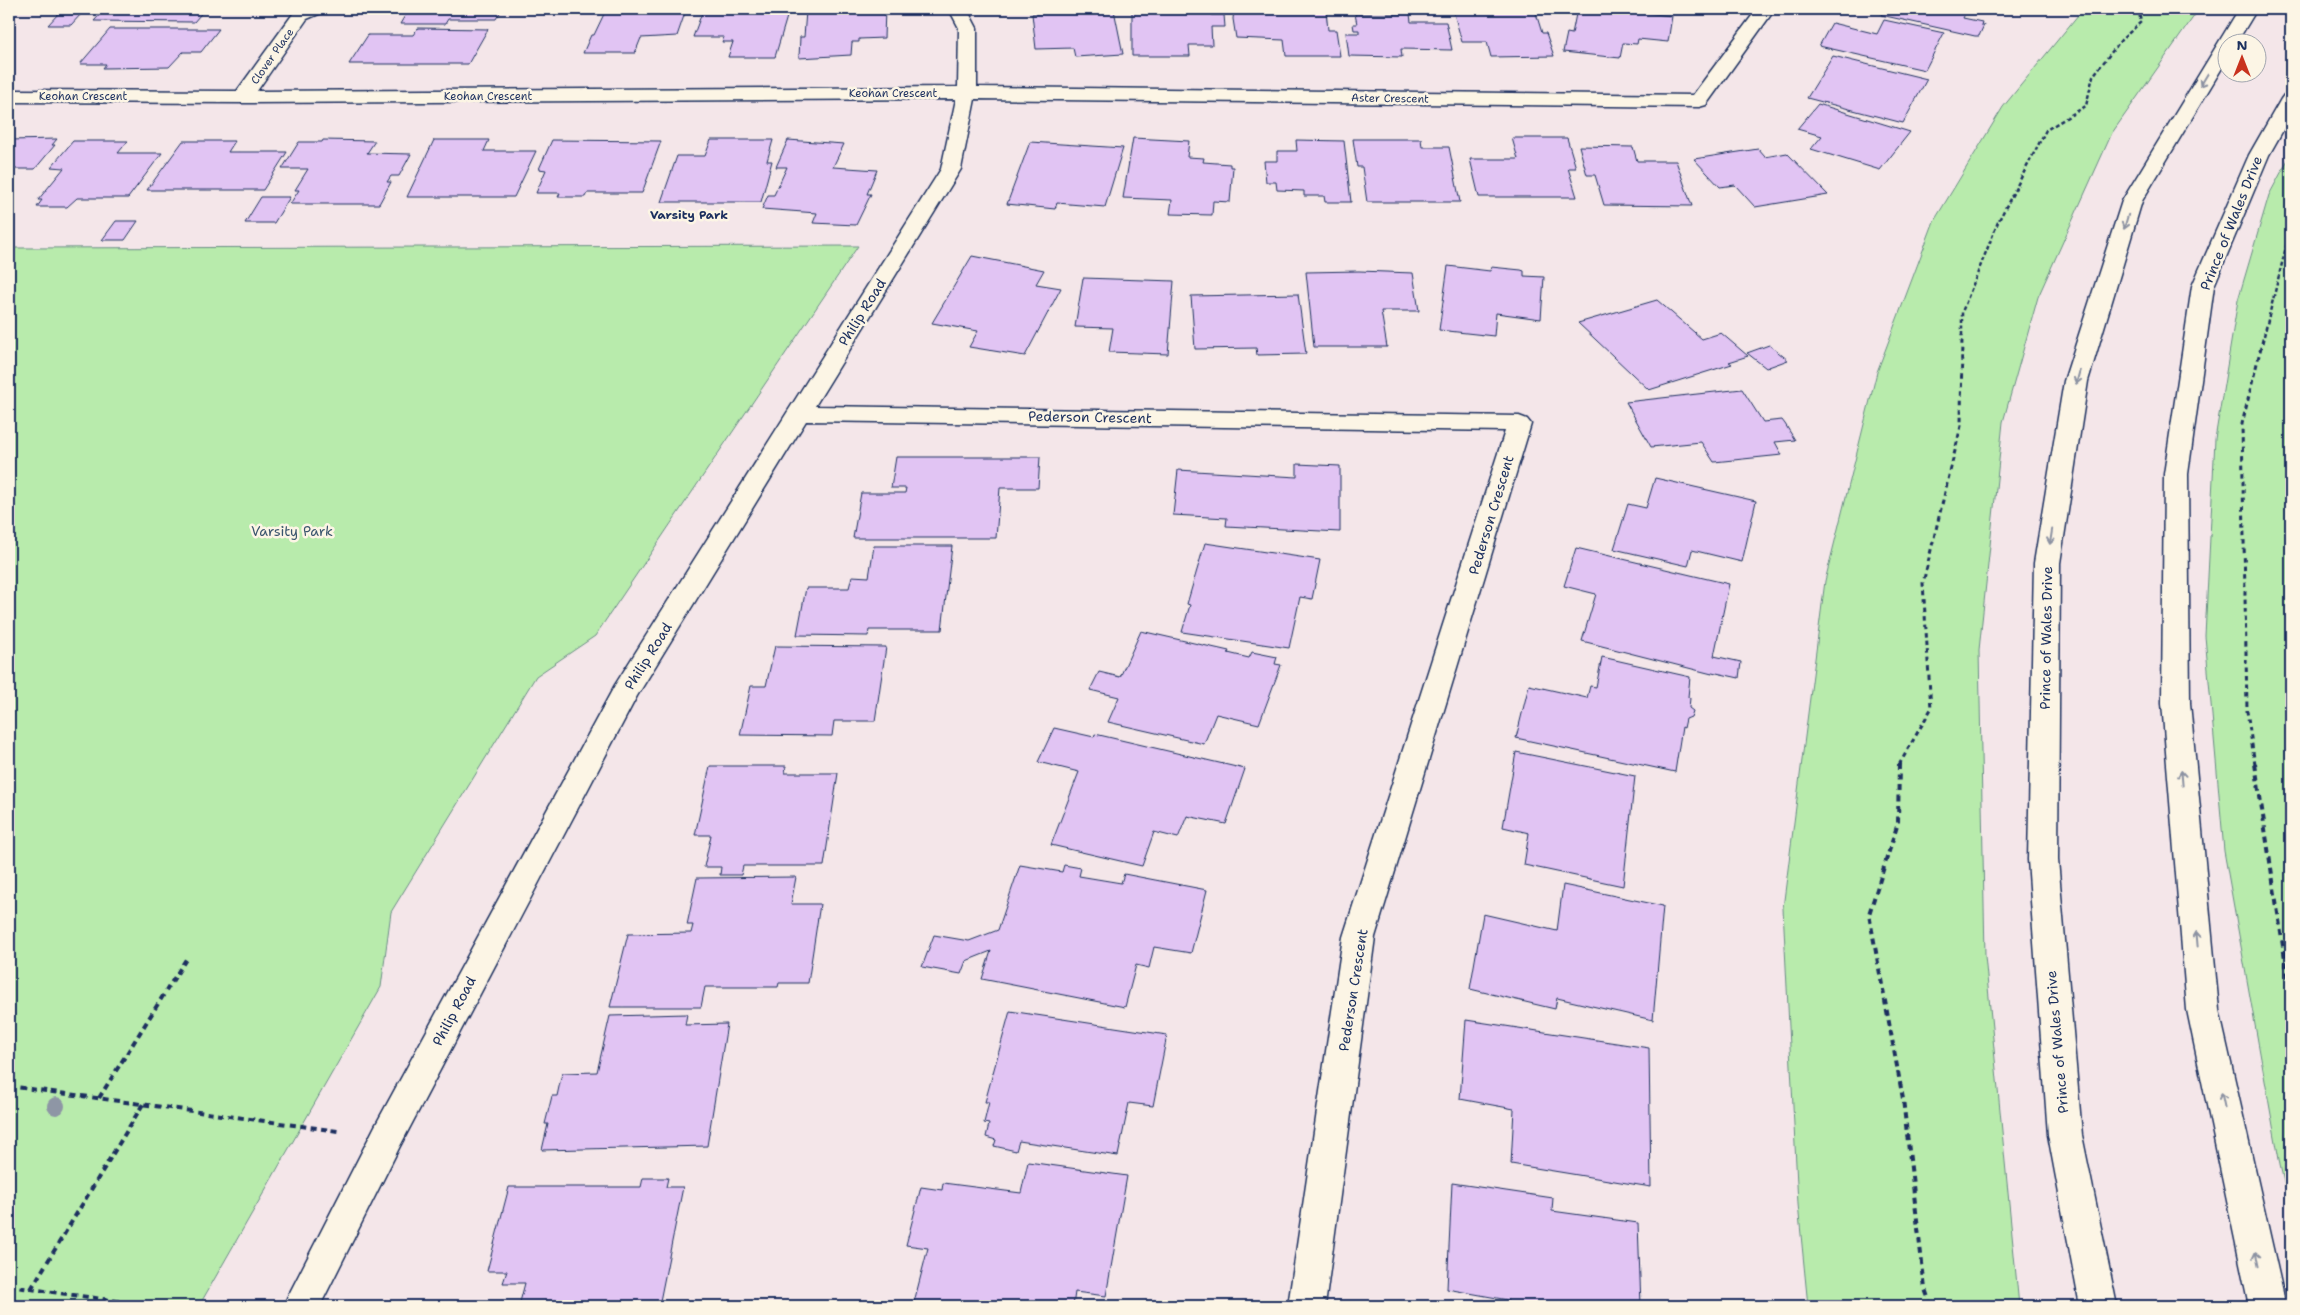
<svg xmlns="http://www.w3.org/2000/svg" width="2300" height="1315" font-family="'Shantell Sans',sans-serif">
	<rect width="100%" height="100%" fill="#f4e6e9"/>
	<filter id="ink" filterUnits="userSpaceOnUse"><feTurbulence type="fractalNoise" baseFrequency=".02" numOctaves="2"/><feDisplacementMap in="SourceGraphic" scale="10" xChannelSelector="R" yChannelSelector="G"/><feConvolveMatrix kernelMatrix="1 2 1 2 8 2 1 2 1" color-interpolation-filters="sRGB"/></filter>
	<g filter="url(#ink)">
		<path fill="#b8ebac" stroke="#6a8d85" d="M2083,9h116l-87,124 -74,164 -35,125 -24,228 6,306 34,350h-211l-10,-102 -15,-296 42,-327 52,-209 57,-151 69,-114z
			M2291,154v1058l-11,-47 -56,-314 -19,-215 10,-197 23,-139 31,-105z
			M858,246l-263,390 -59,40 -145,236 -10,75 -182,319h-190v-1058z"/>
		<path fill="#e1c4f3" stroke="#1b2f5e" d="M105,9h100l-11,13 -100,-1z
			M409,9h93l-6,10h-48l-3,5h-45z
			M845,9h40l-1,29 -25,1v3h-7l-1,13 -52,3 1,-21h4l2,-26z
			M1234,9h98v2h-6l2,19h8l4,26h-54l-2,-16 -48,-2 -3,-19z
			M1500,9l35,1 7,23h4l8,23 -63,1 -4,-15h-25l-9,-32z
			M1577,9h60l-1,3 36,4 -4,26 -30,-3 -1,5 -14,-1 -3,15 -57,-6 4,-19 5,1z
			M1884,9h79l3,3 -3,6 19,4 -1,3h3l-5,11h-4l-94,-21z
			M602,10h84l-9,26 -36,2 -6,15h-52l8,-18h3l10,-21h-4z
			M703,10h86l-14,47h-47l5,-15h-11l2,-5h-31z
			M1114,10l9,44 -48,3 -2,-9 -37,1 -4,-35z
			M1132,11h78l1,4h13l1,12h-14l1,18h-23l1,11h-58z
			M58,14h23l-10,11h-23z
			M1355,14h55l1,8h35l6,28 -51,-1 1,8 -53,-1 -3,-23h13v-3h-5l-1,-6h4z
			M1884,20l60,13 -19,37 -106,-24 13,-23 45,11z
			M418,28l70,1 -20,35h-119l19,-29h45z
			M110,29h109l-18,23h-18l-14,15 -66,1 3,-4h-26z
			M1833,56l94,23 -24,44 -96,-25z
			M1818,104l92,28 -30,38 -69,-21 11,-13 -25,-7z
			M1133,138l56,3 -2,16 17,1 -1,4 27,2v3h3l-3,35 -17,-1 -1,14 -42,-1 2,-14 -49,-2z
			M1512,138h55l9,30h-8l9,29h-98l-9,-38h48z
			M57,139l-5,6h3l-20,24h-26v-29z
			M1353,139h68l1,8h27l11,55h-93l-5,-35h-5z
			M323,140l52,1 -8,12 44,1 -12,22h-8l-4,6h4l-12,22h-89l9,-14h-4l13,-21h-26l17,-27h23z
			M434,140h55l-5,11h52l-22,46h-107z
			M552,140l109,1 -19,52h-55l-2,4h-27l2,-4h-24l10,-23 -7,-1z
			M711,140h62l-6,21h5l-11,41h-100l16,-46h28z
			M788,140l56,4 -11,23 44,3 -10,24h4l-15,31 -43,-2 4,-10 -55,-4 6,-14h6l13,-28h-11z
			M1296,140l48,1 7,61h-26l-1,-6h-20v-5l-27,-1 -1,-8h-10l-2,-21h13v-10h20z
			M73,141h55l-10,12h44l-34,45h-51l-10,9h-30l5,-7h-4l26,-32 -13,-1z
			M183,141h52l-7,11h59l-24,38h-116z
			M1030,142l93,6 -18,59 -48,-4 -2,6 -48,-5z
			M1579,146l54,1 4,14h39l16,45 -88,-1 -9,-30h-8z
			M1758,149l7,8 22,-4 41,42 -73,12 -20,-22 -15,2 -26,-28z
			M261,197h29l-16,26h-29z
			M116,221h22l-13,19h-23z
			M972,256l72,14 -8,14 25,4 -36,68 -56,-9 9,-16 -46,-8z
			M1448,266l42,5 1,-4 30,3 3,1v5l20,1 -3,42 -45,-6 -2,23 -55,-6z
			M1359,271l54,2 6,38h-38l6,36h-73l-8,-75z
			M1083,278l91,3 -6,73 -59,-2 4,-24 -38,-1z
			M1298,294l8,60 -49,1 -1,-7 -61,1 -4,-53z
			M1657,300l45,39 19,-6 27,23 -19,6 3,2 -83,26 -71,-67z
			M1769,345l19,15 -22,8 -19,-15z
			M1742,389l21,33 19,-2 3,4 10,16 -20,2 7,13 -68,7 -13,-20 -50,5 -25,-45z
			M896,457h144l-2,31h-38l-4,50h-143l8,-45h44l1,-5h-15z
			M1297,464l43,2v66l-114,-6 1,-8 -54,-3 5,-45 119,7z
			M1655,478l101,23 -14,61 -50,-12 -4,16 -74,-17 14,-45 18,4z
			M1205,543l115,17 -8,39 -12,-2 -11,51 -107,-16 8,-27 -3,-1z
			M874,546h78l-10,84h-73l-1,6 -71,-1 9,-47h43l3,-12 17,1z
			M1576,548l153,36 -15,72 27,6 -2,16 -27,-6v2l-130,-33 14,-47 -32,-8z
			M1141,631l88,20 -1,2 21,5 3,-6 25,5 -2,7 6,1 -22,59 -43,-10 -12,30 -96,-22 11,-25 -29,-7 9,-18 21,5z
			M775,646l111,1 -11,74h-41l-2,15 -92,-1 11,-49h15z
			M1602,657l88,20 -2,20 2,1 -1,10 4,3 -2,6 -5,2 -2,9 -2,-1 -7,45 -159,-34 13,-53 58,13 3,-12 6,1z
			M1054,728l40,9 1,-3 150,35 -19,55 -39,-8 -9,22 -24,-6 -12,34 -91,-21 28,-73 -41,-10z
			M1516,752l119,24 -12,110 -99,-21 5,-32 -26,-6z
			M710,766h76l-1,7h53l-14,93h-81l-2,9h-21l1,-8h-17l7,-32h-16z
			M1020,865l42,7 2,-7 17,3 -2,8 42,7 3,-9 83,16 -16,63 -37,-6 -5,21 -13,-3 -11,42 -143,-28 9,-28 -25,10 -5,13 -39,-7 12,-32 35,6 29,-11z
			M796,877l-5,27h29l-12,79h-29l-1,4h-73l-4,20h-91l18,-73 63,-1 2,-8h-6l10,-47z
			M1563,885l100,21 -10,114 -96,-22 -2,11 -85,-20 13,-75 74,17z
			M1010,1011l157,24 -14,71 -24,-3 -11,53 -99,-15 -3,10 -22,-5 2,-6 -10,-3 3,-13 -5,-1 5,-21h-4z
			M687,1014l-2,11 42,-1 -20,122 -165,4 6,-26h-3l7,-28h5l5,-23 35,-1 13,-56z
			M1466,1020l183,28 2,139 -140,-23 3,-55 -54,-10z
			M1028,1162l99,14 -21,120 -31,-4 -2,14h-160l15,-58 -22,-3 15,-58 21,3 1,-7 78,10z
			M643,1178h25l-2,9h17l-24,119h-140l6,-23h-22l4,-12h-20l22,-84h132z
			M1452,1183l101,15 -1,13 86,12 3,83h-134l1,-6 -61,-11z"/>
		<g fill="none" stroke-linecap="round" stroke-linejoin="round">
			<defs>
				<path id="minor" d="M300,9h24l-3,4 -14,6 -50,72 701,-4 1,-59 -10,-19h18l10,19v59l716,8 64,-86h18l-69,96 -7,2 -724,-8 -14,70 -146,237 704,10 8,3 4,5 -156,513 -50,369h-37l55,-369 162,-506 -699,-10 -169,275 -238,452 -79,158h-37l92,-180 240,-441 326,-516 15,-70 -713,4 -234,-1v-12l228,1 58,-80z"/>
				<path id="major" d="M2239,9h18l-20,33h-9v16l-86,143 -54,180 -28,182 -2,297 24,275 35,171h-37l-32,-171 -20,-275 6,-297 30,-182 58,-180z
					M2291,93v23l-22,39 -55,131 -26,188 2,229 29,307 67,296h-37l-62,-296 -25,-307 2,-229 28,-188 57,-131 32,-56 3,-4z"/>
			</defs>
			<use href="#minor" stroke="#1b2f5e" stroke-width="3"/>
			<use href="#major" stroke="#1b2f5e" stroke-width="3"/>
			<path stroke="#1b2f5e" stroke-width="2.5" stroke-dasharray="4 2.5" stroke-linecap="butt" d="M1962,336v-24l36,-90 48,-92 40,-24 7,-30 28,-36 20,-18 -3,-13
				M2264,336l27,-109"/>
			<path stroke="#1b2f5e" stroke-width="3" stroke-dasharray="4.5 4" stroke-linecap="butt" d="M1899,765l32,-56 -8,-126 38,-157 1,-91
				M2255,765l-8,-54 -5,-287 22,-89"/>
			<path stroke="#1b2f5e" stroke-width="4" stroke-dasharray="6 4.5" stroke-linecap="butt" d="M1899,764l-1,59 -29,91 34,185 22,190 6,17
				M2255,764l36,234
				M9,1086l329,45
				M99,1098l89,-142
				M9,1286l144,20
				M31,1289l112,-185"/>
			<use href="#minor" fill="#fcf5e5" fill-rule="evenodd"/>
			<use href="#major" fill="#fcf5e5" fill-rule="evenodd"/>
		</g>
		<circle fill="#8e96a5" cx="56" cy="1106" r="9"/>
		<defs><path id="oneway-shaft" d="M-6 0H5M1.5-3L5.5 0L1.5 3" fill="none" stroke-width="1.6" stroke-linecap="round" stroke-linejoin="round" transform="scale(1.25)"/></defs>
		<g stroke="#8c92a2">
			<use href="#oneway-shaft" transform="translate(2204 80) rotate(121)"/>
			<use href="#oneway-shaft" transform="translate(2126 222) rotate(107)"/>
			<use href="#oneway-shaft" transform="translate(2078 377) rotate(105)"/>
			<use href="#oneway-shaft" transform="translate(2051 537) rotate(99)"/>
			<use href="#oneway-shaft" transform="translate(2182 778) rotate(-95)"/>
			<use href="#oneway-shaft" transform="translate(2197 939) rotate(-95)"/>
			<use href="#oneway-shaft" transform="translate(2223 1100) rotate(-102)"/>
			<use href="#oneway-shaft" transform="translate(2257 1259) rotate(-102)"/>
		</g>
	</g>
	<g text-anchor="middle" stroke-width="5" stroke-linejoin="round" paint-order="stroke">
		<g font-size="11" fill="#1b2f5e" stroke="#fcf5e5">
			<text transform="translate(272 56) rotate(-55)" y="4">Clover Place</text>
			<text x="893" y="97">Keohan Crescent</text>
			<text x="83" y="100">Keohan Crescent</text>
			<text x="488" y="100">Keohan Crescent</text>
			<text transform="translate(1390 98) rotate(1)" y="4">Aster Crescent</text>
		</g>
		<g font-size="12" font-weight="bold" fill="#1b2f5e" stroke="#fcf5e5">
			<text x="689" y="219">Varsity Park</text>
		</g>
		<g font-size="14" fill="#1b2f5e" stroke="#fcf5e5">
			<text transform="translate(2231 223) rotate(-68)" y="5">Prince of Wales Drive</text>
			<text transform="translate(862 312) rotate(-58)" y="5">Philip Road</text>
			<text transform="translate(1090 417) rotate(1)" y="5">Pederson Crescent</text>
			<text transform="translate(1491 515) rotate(-73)" y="5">Pederson Crescent</text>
			<text transform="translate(2046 638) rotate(-89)" y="5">Prince of Wales Drive</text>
			<text transform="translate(648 656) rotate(-58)" y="5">Philip Road</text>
			<text transform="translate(1353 990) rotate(-81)" y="5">Pederson Crescent</text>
			<text transform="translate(454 1011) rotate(-62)" y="5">Philip Road</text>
			<text transform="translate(2057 1042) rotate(-95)" y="5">Prince of Wales Drive</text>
		</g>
		<g font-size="14" fill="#3a556e" stroke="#fcf5e5">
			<text x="292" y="536">Varsity Park</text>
		</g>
	</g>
	<rect width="2300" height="1315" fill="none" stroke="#fcf5e5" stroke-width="30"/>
	<rect x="15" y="15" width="2270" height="1285" fill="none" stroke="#1b2f5e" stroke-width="2" filter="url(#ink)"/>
	<g transform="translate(2242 58)"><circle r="24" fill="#fcf5e5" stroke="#a2a6af"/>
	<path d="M0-4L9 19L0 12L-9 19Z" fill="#c8321e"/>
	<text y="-8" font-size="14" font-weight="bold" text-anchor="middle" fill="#1b2f5e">N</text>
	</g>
</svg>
